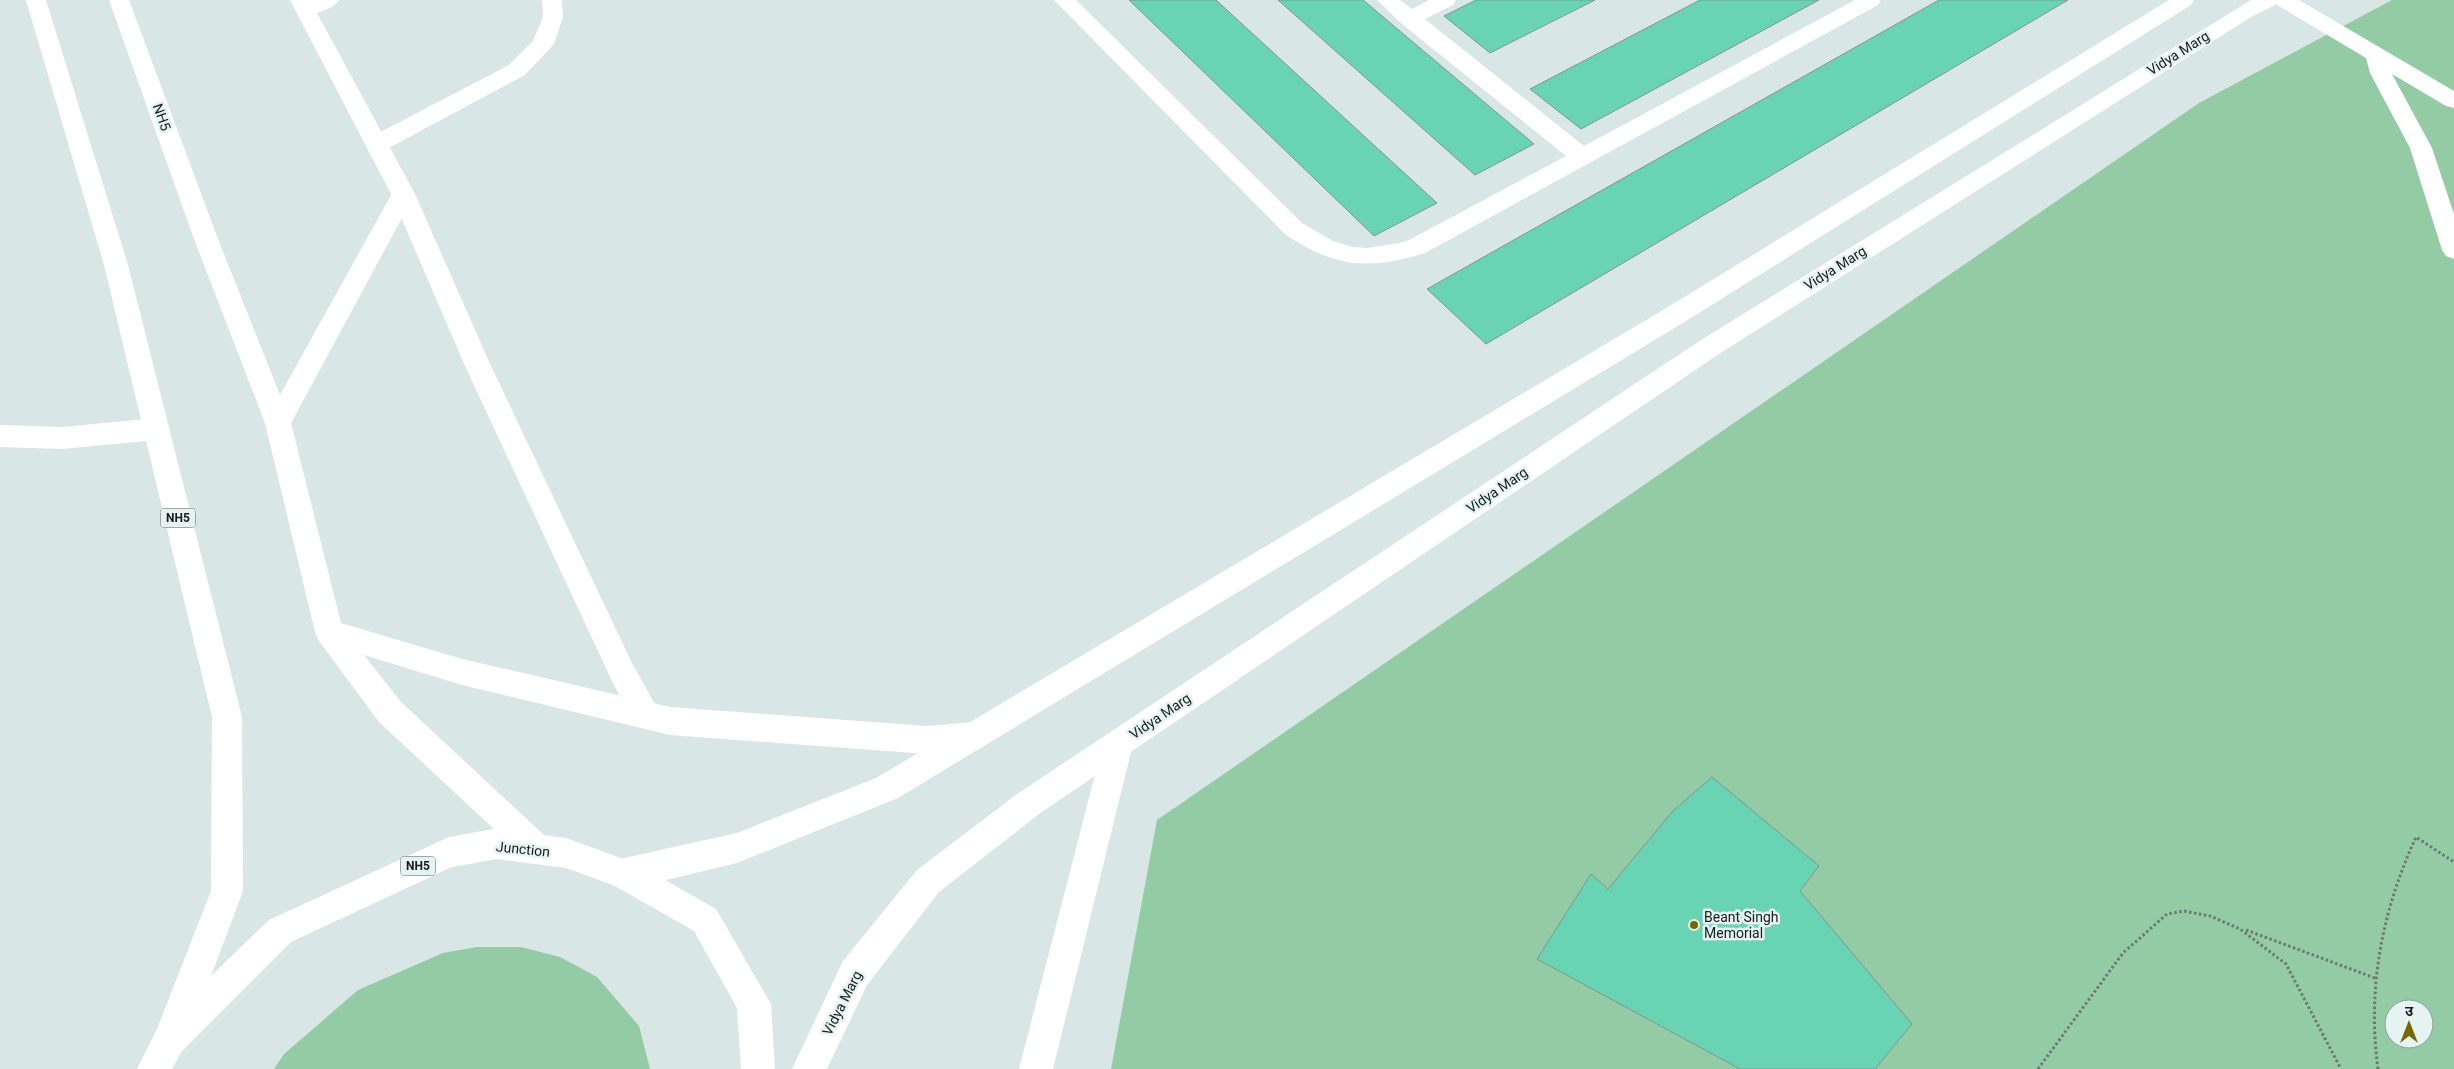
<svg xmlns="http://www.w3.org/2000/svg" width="2454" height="1069" font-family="Roboto,'Noto Sans Devanagari',sans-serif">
	<rect width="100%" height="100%" fill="#d8e6e5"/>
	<path fill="#93cba4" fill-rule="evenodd" d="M2392,0h62v1069h-1343l46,-249 1042,-717zM2394,1009h30v30h-30z
		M477,947h44l39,10 37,20 42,49 11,43h-376l10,-15 74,-64 85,-37z"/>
	<path fill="#68d4b4" stroke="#88938f" d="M1129,0h87l221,203 -63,33z
		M1278,0h85l171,144 -59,31z
		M1476,0h119l-105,53 -46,-37z
		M1700,0h119l-238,129 -51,-40z
		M1939,0h129l-582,344 -59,-55z
		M1712,777l107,89 -19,25 112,133 -37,45h-135l-203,-110 54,-85 17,15 64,-77z"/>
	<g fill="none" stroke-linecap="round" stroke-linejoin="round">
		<path stroke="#6e7776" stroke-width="3" stroke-dasharray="2.5 2.5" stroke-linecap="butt" d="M2246,930l129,48
			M2038,1069l85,-116 44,-39 17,-3 26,5 30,13 46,35 55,105
			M2378,1069c-11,-81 4,-158 38,-232l38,25"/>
		<path fill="#fff" fill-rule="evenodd" d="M309,0h30c-6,10 -30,17 -41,14l-3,-5 3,-5z
			M542,0h20l1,17 -9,27 -29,31 -140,75 -8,2 -8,-2 -3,-6 3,-6 140,-73 24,-24 10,-24z
			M2274,0h25l155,91v17l-8,-2 -54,-32 40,74 22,66v45l-8,-3 -4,-6 -32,-102 -40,-75 -4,-15 -89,-53z"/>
		<path fill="#fff" fill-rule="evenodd" d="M1054,0h22l226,223 31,18 20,6 14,1 32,-5 10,-3 157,-84 -164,-132 -25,-24h23l12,9 17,-9h27l-3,5 -28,14 159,127 271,-146h26l-3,5 -453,248c-56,17 -89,15 -139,-18z"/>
		<path fill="#fff" fill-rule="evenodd" d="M290,0h20l105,194 76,172 141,297 29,52 -4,10 -11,4 -11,-4 -23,-44 -147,-315 -74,-172z
			M157,418l9,4 4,7 -4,7 -9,4 -95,9 -62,-2v-22l62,2z"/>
		<path fill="#fff" fill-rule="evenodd" d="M2169,0h25l-3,5 -505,316 -788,477 -161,65 -113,27 -11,-5 -5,-11 5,-11 11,-5 113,-25 139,-55 792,-471z
			M2251,0h27l-3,5 -24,12 -532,337 -680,460 -100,78 -72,93 -40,84h-35l51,-108 74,-91 100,-76 684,-454z"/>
		<path fill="#fff" fill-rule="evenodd" d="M26,0h20l82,265 114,452 1,174 -32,85 58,-56 180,-83 45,-8 -115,-107 -60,-81 -4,-9 -50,-209 -71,-184 -85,-239h20l89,239 62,156 115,-207 8,-2 8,2 4,6 -124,229 50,200 121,36 208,48 257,19 47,-4 11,4 4,10 -4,10 -11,4 -47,4 -257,-19 -208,-50 -98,-30 37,47 143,133 22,3 69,25 81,46 55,95 4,65h-34l-4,-61 -43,-77 -79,-45 -49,-18 -69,-9 -45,8 -161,75 -109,109 -10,18h-35l20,-40 54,-138 1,-174 -108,-452z
			M1118,730l11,4 4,10 -80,325h-34l84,-325 4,-10z"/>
	</g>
	<circle fill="#786800" stroke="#e5f3f2" stroke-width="2" cx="1694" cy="925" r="5"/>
	<g text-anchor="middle" stroke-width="5" stroke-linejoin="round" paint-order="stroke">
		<g fill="#e5f3f2" stroke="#565d5c" stroke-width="1">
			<rect x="160.5" y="508.5" width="35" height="19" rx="4"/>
			<rect x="400.5" y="856.5" width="35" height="19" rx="4"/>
		</g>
		<g font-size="12" font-weight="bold" fill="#181d1c">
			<text x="178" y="522">NH5</text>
			<text x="418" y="870">NH5</text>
		</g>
		<g font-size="14" fill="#181d1c" stroke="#e5f3f2">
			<text transform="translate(2178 53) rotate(-32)" y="5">Vidya Marg</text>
			<text transform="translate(162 117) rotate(70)" y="5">NH5</text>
			<text transform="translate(1835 268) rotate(-32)" y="5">Vidya Marg</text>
			<text transform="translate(1497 490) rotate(-34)" y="5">Vidya Marg</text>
			<text transform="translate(1160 716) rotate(-34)" y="5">Vidya Marg</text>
			<text transform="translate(523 849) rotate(6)" y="5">Junction</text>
			<text transform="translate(842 1003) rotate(-63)" y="5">Vidya Marg</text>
		</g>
		<g font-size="14" fill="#181d1c" stroke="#e5f3f2" text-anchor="start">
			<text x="1704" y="922">Beant Singh<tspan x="1704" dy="16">Memorial</tspan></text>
		</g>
	</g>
	<g transform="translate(2409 1024)"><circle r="24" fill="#e5f3f2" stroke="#939d9c"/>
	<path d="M0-4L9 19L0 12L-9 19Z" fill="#786800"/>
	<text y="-8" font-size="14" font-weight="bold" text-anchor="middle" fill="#181d1c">उ</text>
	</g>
</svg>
